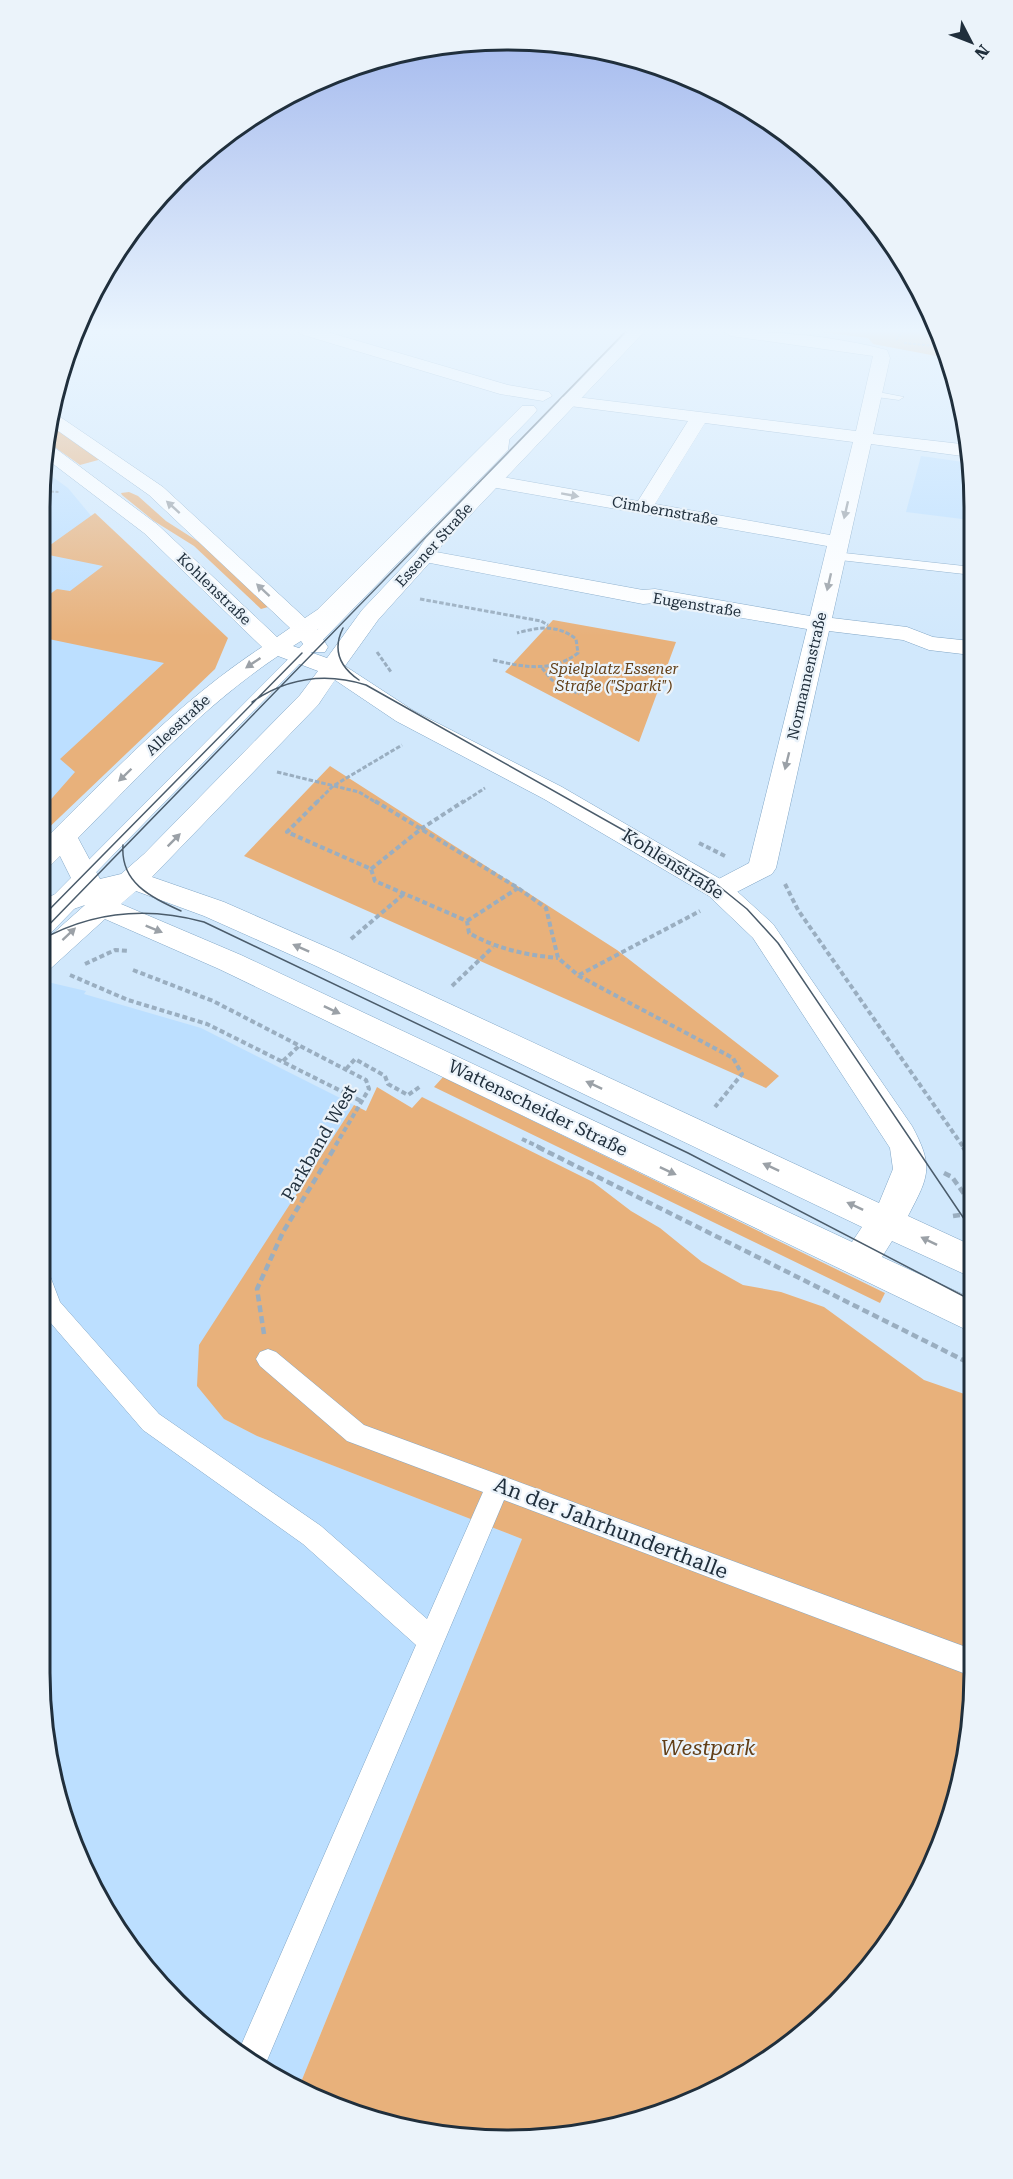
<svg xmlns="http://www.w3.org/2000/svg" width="1013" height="2179" font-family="'Roboto Serif',serif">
	<rect width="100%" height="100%" fill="#d1e8fc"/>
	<path fill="#bcdfff" d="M921,456l49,7v57l-64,-8z
		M43,470l25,18 24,29 112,113 -165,187v-311z
		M39,980l47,11 -2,3 117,34 153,77 -116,181 -14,133 33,17 265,103 -223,548 -27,-10 -117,-97 -54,-74 -37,-83 -25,-151z"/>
	<path fill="#e8b17b" d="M814,331h125l8,27 -74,-14 -5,-6z
		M47,423l55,36 -22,6 -34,-24z
		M129,492l9,4 28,25 36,23 66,63 -7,2 -67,-63 -40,-25 -32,-26 -1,-2z
		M95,513l133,125 -13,31 -176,168v-24l36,-41 -15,-13 104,-96 -125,-26v-35l18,-13 13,2 33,-25 -64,-13z
		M553,620l123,22 -37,100 -134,-70z
		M330,766l287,184 162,126 -13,12 -522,-232z
		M443,1077l442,216 -5,10 -446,-216z
		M377,1087l35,21 10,-11 171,85 38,29 29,17 42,34 41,23 38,7 43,15 100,73 49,17 1,276 -9,91 -26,87 -81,130 -118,97 -84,37 -88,21 -152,-5 -117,-44 223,-548 -265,-103 -33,-17 -27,-33 2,-41 155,-240 12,6z"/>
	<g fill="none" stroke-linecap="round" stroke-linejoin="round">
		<defs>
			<path id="lane" d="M873,391l31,6 -5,3 -30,-4 -1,-2z
				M501,432l9,2 -2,16 -436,447 7,5 -2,4 -32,33 -6,2v-16l11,-12 -8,-5 3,-4 454,-457z
				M835,552l129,14 6,4 -6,4 -133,-15v-6z
				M39,1265l8,3 13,34 99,112 162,112 106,93 56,-127 -136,-51 -87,-75 -4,-7 4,-7 8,-3 8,3 88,73 610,225v27l-470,-177 -241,570 -24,-20 177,-405 -113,-101 -160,-114 -100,-116 -4,-9z"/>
			<path id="street" d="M298,331h26l184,54 41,7 3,4 -9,5 -43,-7 -200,-60z
				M723,331c55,0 111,5 164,19l3,8 -17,76 97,11v12l-99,-13 -39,174 75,9 26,10 38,4v14l-42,-5 -26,-10 -74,-9 -53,237 -4,6 -43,22 -10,3 -10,-3 -4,-6 4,-6 40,-21 58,-234 -152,-26 -12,1 -218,-42 -7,-2 -3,-4 3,-4 7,-2 218,40 12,-1 155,27 17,-70 -336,-59 -10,-6 10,-6 147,26 50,-80 -126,-16 -3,-4 3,-4 6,-1 288,35 17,-75 -142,-20zM705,423l148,19 -23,93 -175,-31z"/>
			<path id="secondary" d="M628,331h17l-203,214 -10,15 -54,60 -33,46 69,45 148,76 167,97 44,40 139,202c22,41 17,50 -4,90l65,30v32l-81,-37 -10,16 91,42v34l-754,-364 -114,-50 -55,50 -11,3v-26l46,-41 -46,16v-20l36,-15 -15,-30 -11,11 -10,3v-25c70,-69 139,-143 223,-198l-118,-114 -100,-76 1,-13 6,1 107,80 119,112 13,-9 -141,-133 -102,-72 3,-13 113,77 142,131 12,-8 205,-204h12l3,4 -3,4 -201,206 -16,10 11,17 -3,5h-16l-8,-11 -8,5 34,12 35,-48 54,-57 10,-15zM278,656l40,15 -18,24 -156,159 -23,20 -21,5 -22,-41c64,-65 124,-131 200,-182zM335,680l61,41 148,78 165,97 44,42 137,210 3,21 -14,34 -541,-251 -114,-50 -72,-25 166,-172zM136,891l68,25 112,50 546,261 -10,15 -611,-287 -120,-51z"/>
		</defs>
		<use href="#lane" stroke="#81a6c6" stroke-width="1"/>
		<use href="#street" stroke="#81a6c6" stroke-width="1"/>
		<use href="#secondary" stroke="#81a6c6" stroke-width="1"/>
		<path stroke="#9aaec0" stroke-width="2" stroke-dasharray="3 1.5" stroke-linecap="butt" d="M896,340l7,-9
			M904,343l40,4
			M42,491l17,1"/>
		<path stroke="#9aaec0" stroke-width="3" stroke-dasharray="4.5 2" stroke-linecap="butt" d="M420,599l121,22 7,4
			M377,652l14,20
			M493,660c30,7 59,13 85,-7l-2,-14c-19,-15 -37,-12 -59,-6
			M542,668l10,12 27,14
			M277,772l82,20 18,11
			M316,803l17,-17 69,-41
			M462,803l23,-15"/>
		<path stroke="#9aaec0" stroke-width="4" stroke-dasharray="5 3" stroke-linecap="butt" d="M318,801l-31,31 84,37 4,12 92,40 2,12c28,16 57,22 89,25
			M375,801l143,87 28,20 12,50 21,18 154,82 9,16 -27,33
			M699,843l26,13
			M371,869l50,-40 43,-28
			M785,884l13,26 166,238
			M467,921l51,-33
			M351,939l54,-46
			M85,964l30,-14 14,1
			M133,970l80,31 153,79 3,9 -35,59
			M70,975l58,25 79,24 156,78
			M579,975l121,-64
			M452,986l41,-39
			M283,1061l17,-16
			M346,1069l9,-10 30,17 3,8 20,11 13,-9
			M522,1139l19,9"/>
		<path stroke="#9aaec0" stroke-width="4.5" stroke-dasharray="7 4" stroke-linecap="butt" d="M538,1147l435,218
			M963,1147l9,13
			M944,1173l8,4 20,28
			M953,1216l19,-3
			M264,1334l-7,-45 26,-57 52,-85"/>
		<use href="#lane" fill="#fff" fill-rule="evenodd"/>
		<use href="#street" fill="#fff" fill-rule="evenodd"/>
		<use href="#secondary" fill="#fff" fill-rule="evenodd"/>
		<path stroke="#4b5c6b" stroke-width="1.5" d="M343,628c-11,22 -3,39 16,52
			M252,702c35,-24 73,-30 114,-17l344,194 37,30 31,34 195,289
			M123,845c-3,38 28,52 58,66
			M39,920l263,-267
			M39,935l587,-604
			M39,941c53,-30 107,-35 165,-19l484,231 285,148"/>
	</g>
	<defs><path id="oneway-solid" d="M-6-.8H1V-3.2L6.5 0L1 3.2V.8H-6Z" transform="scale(1.5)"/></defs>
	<g fill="#9ba1a7">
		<use href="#oneway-solid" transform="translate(570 495) rotate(10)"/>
		<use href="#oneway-solid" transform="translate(173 507) rotate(-138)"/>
		<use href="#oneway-solid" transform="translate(846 510) rotate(103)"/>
		<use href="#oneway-solid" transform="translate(829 582) rotate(103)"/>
		<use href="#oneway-solid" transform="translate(263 590) rotate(-137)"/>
		<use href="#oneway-solid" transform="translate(253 663) rotate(146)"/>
		<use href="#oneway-solid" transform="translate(787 761) rotate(104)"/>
		<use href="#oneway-solid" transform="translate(125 775) rotate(136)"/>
		<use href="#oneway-solid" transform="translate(174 840) rotate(-45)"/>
		<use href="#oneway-solid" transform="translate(154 929) rotate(22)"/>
		<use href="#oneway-solid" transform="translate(69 934) rotate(-43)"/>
		<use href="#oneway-solid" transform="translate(301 948) rotate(-156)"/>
		<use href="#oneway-solid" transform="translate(332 1010) rotate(25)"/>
		<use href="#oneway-solid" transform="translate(594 1085) rotate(-155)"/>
		<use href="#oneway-solid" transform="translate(771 1167) rotate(-155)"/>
		<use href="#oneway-solid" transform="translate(668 1171) rotate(25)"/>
		<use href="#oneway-solid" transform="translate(855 1206) rotate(-155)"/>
		<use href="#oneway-solid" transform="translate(929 1241) rotate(-154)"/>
	</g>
	<linearGradient id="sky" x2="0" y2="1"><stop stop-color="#9eb4ec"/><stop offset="0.52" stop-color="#eaf5fe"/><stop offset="1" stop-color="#eaf5fe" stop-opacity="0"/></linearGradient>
	<rect width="1013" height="636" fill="url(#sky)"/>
	<g text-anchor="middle" stroke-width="4.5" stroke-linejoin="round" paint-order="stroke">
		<g font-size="15" fill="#202f3c" stroke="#ebf3fa">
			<text transform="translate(665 511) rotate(10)" y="5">Cimbernstraße</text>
			<text transform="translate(434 545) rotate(-48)" y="5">Essener Straße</text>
			<text transform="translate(214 589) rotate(44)" y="5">Kohlenstraße</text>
			<text transform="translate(697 605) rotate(9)" y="5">Eugenstraße</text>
			<text transform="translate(807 676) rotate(-77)" y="5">Normannenstraße</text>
			<text transform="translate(178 725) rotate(-43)" y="5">Alleestraße</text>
		</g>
		<g font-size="15" font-style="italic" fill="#623f18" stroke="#ebf3fa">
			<text x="614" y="674">Spielplatz Essener<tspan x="614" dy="17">Straße ("Sparki")</tspan></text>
		</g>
		<g font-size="18" fill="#202f3c" stroke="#ebf3fa">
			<text transform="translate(673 864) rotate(32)" y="6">Kohlenstraße</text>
			<text transform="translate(538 1108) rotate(26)" y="6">Wattenscheider Straße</text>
			<text transform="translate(319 1143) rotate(-60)" y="6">Parkband West</text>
		</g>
		<g font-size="21" fill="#202f3c" stroke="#ebf3fa">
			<text transform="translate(611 1528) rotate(21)" y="7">An der Jahrhunderthalle</text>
		</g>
		<g font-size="21" font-style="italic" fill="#623f18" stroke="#ebf3fa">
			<text x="708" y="1755">Westpark</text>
		</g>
	</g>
	<path d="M0 0H1013V2179H0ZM507 50H507A457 457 0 0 1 964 507V1673A457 457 0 0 1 507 2130H507A457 457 0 0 1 50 1673V507A457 457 0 0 1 507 50Z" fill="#ebf3fa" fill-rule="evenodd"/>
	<path fill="none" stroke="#202f3c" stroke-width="3" d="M507 50H507A457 457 0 0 1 964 507V1673A457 457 0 0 1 507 2130H507A457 457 0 0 1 50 1673V507A457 457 0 0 1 507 50Z"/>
	<g transform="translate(971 42) rotate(132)" stroke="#ebf3fa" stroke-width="4.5" paint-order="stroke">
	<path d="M0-4.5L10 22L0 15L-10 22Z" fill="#202f3c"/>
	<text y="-9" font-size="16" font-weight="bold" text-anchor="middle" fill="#202f3c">N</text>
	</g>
</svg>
